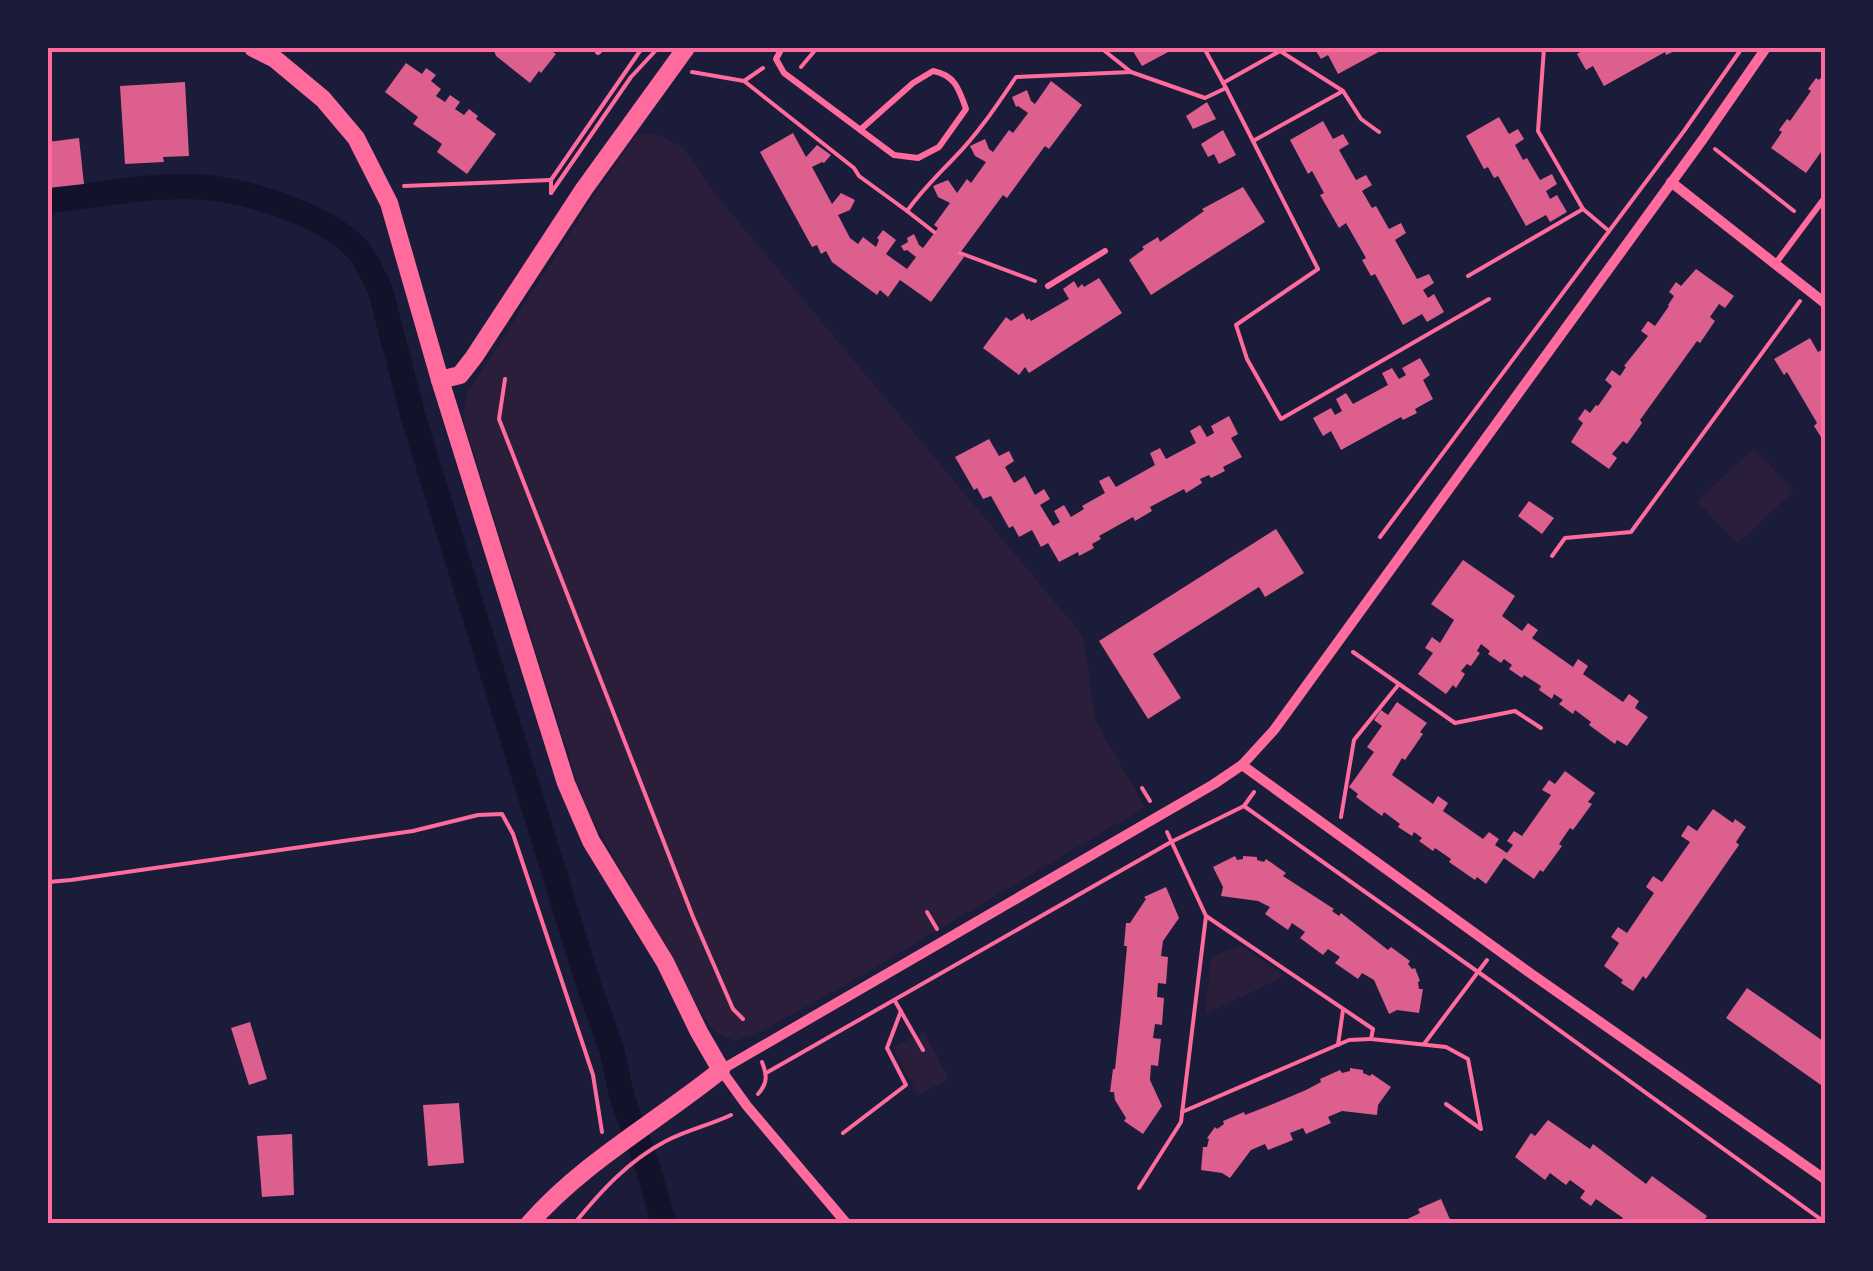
<svg xmlns="http://www.w3.org/2000/svg" width="1873" height="1271" font-family="'Exo 2',sans-serif">
	<style>
		.green { fill: #2a1e3b }
		.lines { fill: none; stroke-linecap: round; stroke-linejoin: round }
		.canal { stroke: #12122b; stroke-width: 25 }
		.building { fill: #dd5f8e }
		.path { stroke: #ff6b9d; stroke-width: 4 }
		.service { stroke: #ff6b9d; stroke-width: 6 }
		.minor { stroke: #ff6b9d; stroke-width: 10 }
		.tertiary { stroke: #ff6b9d; stroke-width: 18 }
		.neatline { fill: none; stroke: #ff6b9d; stroke-width: 4 }
	</style>
	<rect width="100%" height="100%" fill="#1b1b3a"/>
	<g class="green">
		<polygon points="653,133 682,146 721,201 1083,636 1096,722 1145,807 847,984 760,1032 735,1041 715,1032 703,1016 590,815 577,782 463,419 467,394 588,205 633,139 639,134"/>
		<polygon points="1754,448 1794,491 1737,544 1697,501"/>
		<polygon points="1240,945 1285,976 1205,1014 1211,957"/>
		<polygon points="924,1032 949,1079 918,1095 893,1048"/>
	</g>
	<g class="lines">
		<path class="canal" d="M48,201C98,195 150,184 201,187C245,190 327,215 357,249C367,260 373,276 380,289L413,416L588,983L612,1051L622,1097L648,1168L664,1224"/>
	</g>
	<g class="building">
		<polygon points="493,48 557,48 553,52 556,54 541,73 539,71 530,83 496,56"/>
		<polygon points="1131,48 1170,48 1172,50 1142,66"/>
		<polygon points="1314,48 1386,48 1338,74 1328,55 1321,59"/>
		<polygon points="1587,48 1596,48 1598,50 1602,48 1681,48 1666,55 1665,52 1604,86 1593,66 1586,70 1577,54"/>
		<polygon points="406,63 422,74 426,68 436,75 431,81 441,89 436,96 445,102 450,95 460,102 455,109 464,115 469,109 478,116 476,119 496,134 467,174 437,152 442,144 413,124 418,117 385,92"/>
		<polygon points="1826,71 1826,145 1806,173 1771,148 1782,132 1779,130 1787,119 1790,121 1811,91 1808,89 1816,78 1819,80"/>
		<polygon points="1051,81 1082,105 1049,149 1045,146 1007,198 1003,195 960,253 964,257 931,302 900,280 888,297 880,290 877,295 832,262 826,251 821,254 817,245 812,247 760,152 793,133 806,157 817,145 831,155 824,163 822,162 812,167 832,204 841,193 855,200 850,210 838,215 850,238 858,244 863,237 876,247 879,240 877,238 883,230 896,240 886,254 907,269 916,257 907,250 904,251 901,246 908,242 907,238 914,234 919,245 923,248 938,228 934,225 950,203 938,197 933,186 948,180 957,193 967,179 971,183 986,162 975,156 970,146 985,139 989,149 993,152 1009,130 1013,133 1028,113 1018,106 1016,107 1012,97 1027,90 1031,101 1035,104"/>
		<polygon points="185,82 189,156 163,157 164,162 125,164 120,86"/>
		<polygon points="1207,102 1216,119 1193,129 1186,116"/>
		<polygon points="1499,117 1509,134 1518,129 1524,139 1515,145 1523,160 1527,158 1540,180 1552,174 1557,184 1546,191 1550,199 1557,195 1567,212 1550,222 1546,215 1526,226 1498,176 1494,178 1488,167 1484,169 1466,136"/>
		<polygon points="1323,121 1333,139 1343,134 1349,144 1339,150 1356,180 1366,175 1372,185 1362,191 1372,208 1376,206 1389,229 1401,223 1406,233 1395,240 1417,279 1429,274 1434,283 1423,290 1428,298 1434,294 1444,312 1427,322 1422,314 1403,325 1375,274 1371,276 1362,260 1366,258 1346,223 1339,228 1320,195 1324,193 1312,171 1308,174 1290,140"/>
		<polygon points="1223,130 1236,155 1219,164 1214,154 1208,157 1201,144"/>
		<polygon points="79,138 84,184 48,188 48,142"/>
		<polygon points="1243,187 1265,222 1151,295 1129,260 1144,249 1142,247 1158,237 1160,242 1204,211 1202,209"/>
		<polygon points="1696,269 1734,296 1725,308 1719,304 1710,317 1715,321 1700,343 1697,341 1640,420 1642,423 1627,444 1623,441 1612,454 1617,458 1609,469 1571,442 1583,423 1578,419 1585,409 1590,413 1596,405 1598,406 1612,386 1605,380 1612,370 1620,376 1626,367 1624,366 1648,336 1641,331 1648,321 1655,326 1669,306 1668,305 1674,296 1669,292 1676,282 1681,286"/>
		<polygon points="1099,278 1122,313 1029,373 1025,367 1019,375 983,348 1006,317 1011,321 1023,313 1027,320 1029,318 1031,321 1069,299 1063,289 1074,281 1078,288 1082,284 1084,287"/>
		<polygon points="1810,338 1818,352 1823,349 1826,354 1826,445 1814,426 1817,423 1787,372 1784,375 1774,359"/>
		<polygon points="1420,358 1430,375 1423,380 1433,399 1415,409 1417,413 1403,420 1401,417 1341,450 1331,431 1323,436 1313,418 1331,408 1335,415 1342,411 1336,399 1346,393 1353,404 1388,385 1382,373 1392,368 1399,379 1406,375 1402,368"/>
		<polygon points="1229,416 1238,434 1231,438 1242,457 1223,467 1225,471 1211,478 1209,475 1200,479 1202,483 1186,493 1184,489 1150,507 1152,511 1135,521 1133,517 1099,536 1101,539 1092,544 1094,548 1079,556 1078,552 1059,562 1048,543 1041,547 1032,530 1019,537 1013,526 1009,528 991,496 983,499 977,488 974,490 955,457 989,439 999,456 1009,451 1014,461 1005,467 1014,483 1025,476 1035,495 1044,489 1050,499 1040,505 1053,526 1060,522 1054,511 1064,505 1071,517 1084,509 1082,506 1105,493 1099,481 1109,476 1116,487 1155,465 1150,453 1160,448 1166,459 1196,443 1190,431 1200,425 1207,437 1214,433 1211,426"/>
		<polygon points="1529,501 1554,518 1542,534 1518,516"/>
		<polygon points="1276,529 1304,573 1265,597 1259,587 1153,654 1181,698 1148,719 1099,641"/>
		<polygon points="1463,560 1515,596 1502,616 1522,631 1528,623 1538,630 1532,638 1573,667 1578,659 1588,666 1583,674 1623,702 1629,694 1639,701 1635,708 1648,717 1627,746 1617,740 1615,744 1589,725 1591,722 1575,710 1573,714 1559,704 1563,700 1554,694 1552,699 1539,690 1541,686 1524,675 1522,678 1509,669 1512,665 1504,659 1501,663 1488,654 1490,651 1481,644 1477,651 1480,653 1471,666 1467,664 1461,671 1465,674 1456,688 1453,685 1446,694 1418,674 1433,653 1425,648 1432,637 1440,643 1454,620 1431,604"/>
		<polygon points="1397,702 1427,723 1420,732 1423,734 1405,760 1402,758 1392,775 1433,804 1438,796 1448,803 1443,811 1483,839 1489,832 1499,839 1495,845 1507,853 1513,845 1507,841 1514,831 1522,836 1551,795 1542,790 1549,780 1555,784 1565,771 1595,793 1588,802 1592,804 1573,830 1570,828 1559,844 1562,846 1543,872 1540,870 1534,879 1504,858 1486,884 1477,877 1475,880 1449,862 1451,859 1435,848 1433,851 1419,841 1422,838 1414,832 1412,836 1398,827 1400,824 1384,812 1382,816 1356,797 1358,794 1349,787 1374,752 1367,747 1382,726 1374,720 1381,710 1388,715"/>
		<polygon points="1713,809 1733,823 1735,819 1746,827 1736,842 1739,845 1646,979 1643,976 1633,991 1621,983 1623,980 1604,966 1619,943 1611,937 1618,927 1627,933 1654,893 1646,887 1653,876 1662,882 1690,842 1681,836 1688,825 1697,831"/>
		<polygon points="1235,856 1237,860 1243,859 1243,856 1257,857 1257,860 1264,862 1266,859 1286,873 1283,876 1334,909 1332,911 1339,916 1341,913 1388,950 1391,947 1410,961 1408,964 1412,969 1415,968 1420,981 1418,982 1419,989 1423,989 1419,1013 1397,1010 1389,1014 1374,980 1362,973 1358,979 1335,963 1340,957 1328,949 1323,955 1300,938 1305,932 1292,923 1288,930 1265,914 1270,907 1258,901 1221,896 1223,887 1213,867"/>
		<polygon points="1166,887 1179,918 1163,941 1161,956 1168,957 1166,984 1158,983 1157,997 1164,998 1162,1025 1155,1024 1153,1038 1161,1039 1158,1066 1151,1065 1150,1080 1162,1106 1143,1134 1124,1121 1126,1118 1115,1100 1114,1092 1110,1092 1113,1069 1115,1069 1121,1013 1127,946 1124,946 1126,923 1130,923 1146,899 1144,897"/>
		<polygon points="1747,988 1826,1043 1826,1078 1821,1085 1726,1018"/>
		<polygon points="250,1022 267,1079 249,1085 231,1028"/>
		<polygon points="1350,1068 1363,1070 1363,1073 1370,1076 1372,1074 1391,1087 1378,1105 1377,1115 1342,1111 1328,1117 1331,1123 1306,1134 1303,1128 1290,1133 1293,1140 1268,1150 1265,1144 1251,1150 1230,1178 1222,1173 1201,1170 1203,1147 1207,1147 1209,1139 1207,1138 1215,1127 1217,1129 1224,1124 1223,1121 1244,1112 1245,1115 1268,1106 1306,1090 1321,1082 1320,1079 1340,1070 1342,1073 1350,1071"/>
		<polygon points="459,1103 464,1163 428,1166 423,1105"/>
		<polygon points="1548,1120 1590,1149 1593,1144 1646,1184 1652,1176 1707,1216 1702,1224 1618,1224 1623,1218 1596,1199 1591,1206 1580,1198 1585,1191 1570,1180 1566,1185 1550,1173 1545,1180 1515,1157 1531,1133 1535,1136"/>
		<polygon points="292,1134 294,1195 262,1197 257,1136"/>
		<polygon points="1441,1199 1452,1224 1397,1224 1420,1213 1418,1209"/>
	</g>
	<g class="lines">
		<g class="path">
			<polyline points="1101,48 1131,72 1205,98 1226,88 1204,48"/>
			<polyline points="1544,48 1538,131 1583,209 1609,231"/>
			<polyline points="801,67 817,48"/>
			<polyline points="692,72 744,81 763,68"/>
			<polyline points="744,81 854,168 859,176 907,211"/>
			<polyline points="1223,83 1280,51 1343,91"/>
			<polyline points="1226,88 1318,269 1236,325 1247,359 1281,419 1489,299"/>
			<polyline points="1253,141 1343,91 1361,119 1379,132"/>
			<polyline points="1715,149 1794,211"/>
			<polyline points="404,186 550,180"/>
			<polyline points="551,193 631,77 658,48"/>
			<polyline points="551,193 551,180 642,48"/>
			<path d="M934,232L907,211C923,189 936,177 954,158C978,134 997,105 1016,77L1131,72"/>
			<polyline points="960,253 1035,281"/>
			<polyline points="1468,276 1583,209"/>
			<polyline points="505,379 499,419 693,917 733,1009 743,1019"/>
			<polyline points="1380,537 1684,131 1742,48"/>
			<polyline points="1552,556 1565,538 1631,532 1800,301"/>
			<polyline points="1353,652 1455,723 1515,711 1541,728"/>
			<polyline points="1142,788 1150,801"/>
			<polyline points="1244,806 1512,996 1826,1223"/>
			<polyline points="1341,817 1354,740 1399,684"/>
			<polyline points="48,882 71,880 413,831 478,815 502,814 513,834 593,1075 602,1132"/>
			<polyline points="927,912 937,929"/>
			<polyline points="1206,916 1373,1029 1371,1039 1446,1047 1468,1059 1481,1129 1446,1104"/>
			<polyline points="895,1001 923,1050"/>
			<polyline points="1424,1044 1487,960"/>
			<polyline points="1338,1045 1343,1010"/>
			<polyline points="766,1073 1171,842 1244,806 1254,792"/>
			<path d="M758,1094C768,1083 767,1075 762,1062"/>
			<polyline points="1182,1112 1349,1040 1371,1039"/>
			<polyline points="843,1133 906,1085 887,1048 901,1011"/>
			<polyline points="1139,1188 1181,1122 1206,916 1167,832"/>
			<path d="M574,1224C601,1191 628,1161 666,1141C687,1130 710,1125 731,1115"/>
		</g>
		<g class="service">
			<path d="M782,48L776,59L784,73L894,155L918,158L939,147L966,109C959,89 955,75 933,71L913,83L860,130"/>
			<polyline points="598,52 602,48"/>
			<polyline points="1776,263 1826,196"/>
			<polyline points="1048,286 1105,251"/>
		</g>
		<g class="minor">
			<polyline points="1671,182 1826,304"/>
			<polyline points="1242,765 1530,973 1826,1180"/>
			<polyline points="847,1224 747,1106 721,1070 1214,784 1242,765 1274,730 1703,139 1766,48"/>
		</g>
		<g class="tertiary">
			<path d="M253,48L275,59L323,99L356,138L389,203L440,380L566,783L591,841L665,962L699,1032L721,1070C658,1121 583,1162 529,1224"/>
			<polyline points="440,380 460,375 474,357 584,189 686,48"/>
		</g>
	</g>
	<rect width="1873" height="1271" fill="none" stroke="#1b1b3a" stroke-width="100"/>
	<rect x="50" y="50" width="1773" height="1171" class="neatline"/>
</svg>
